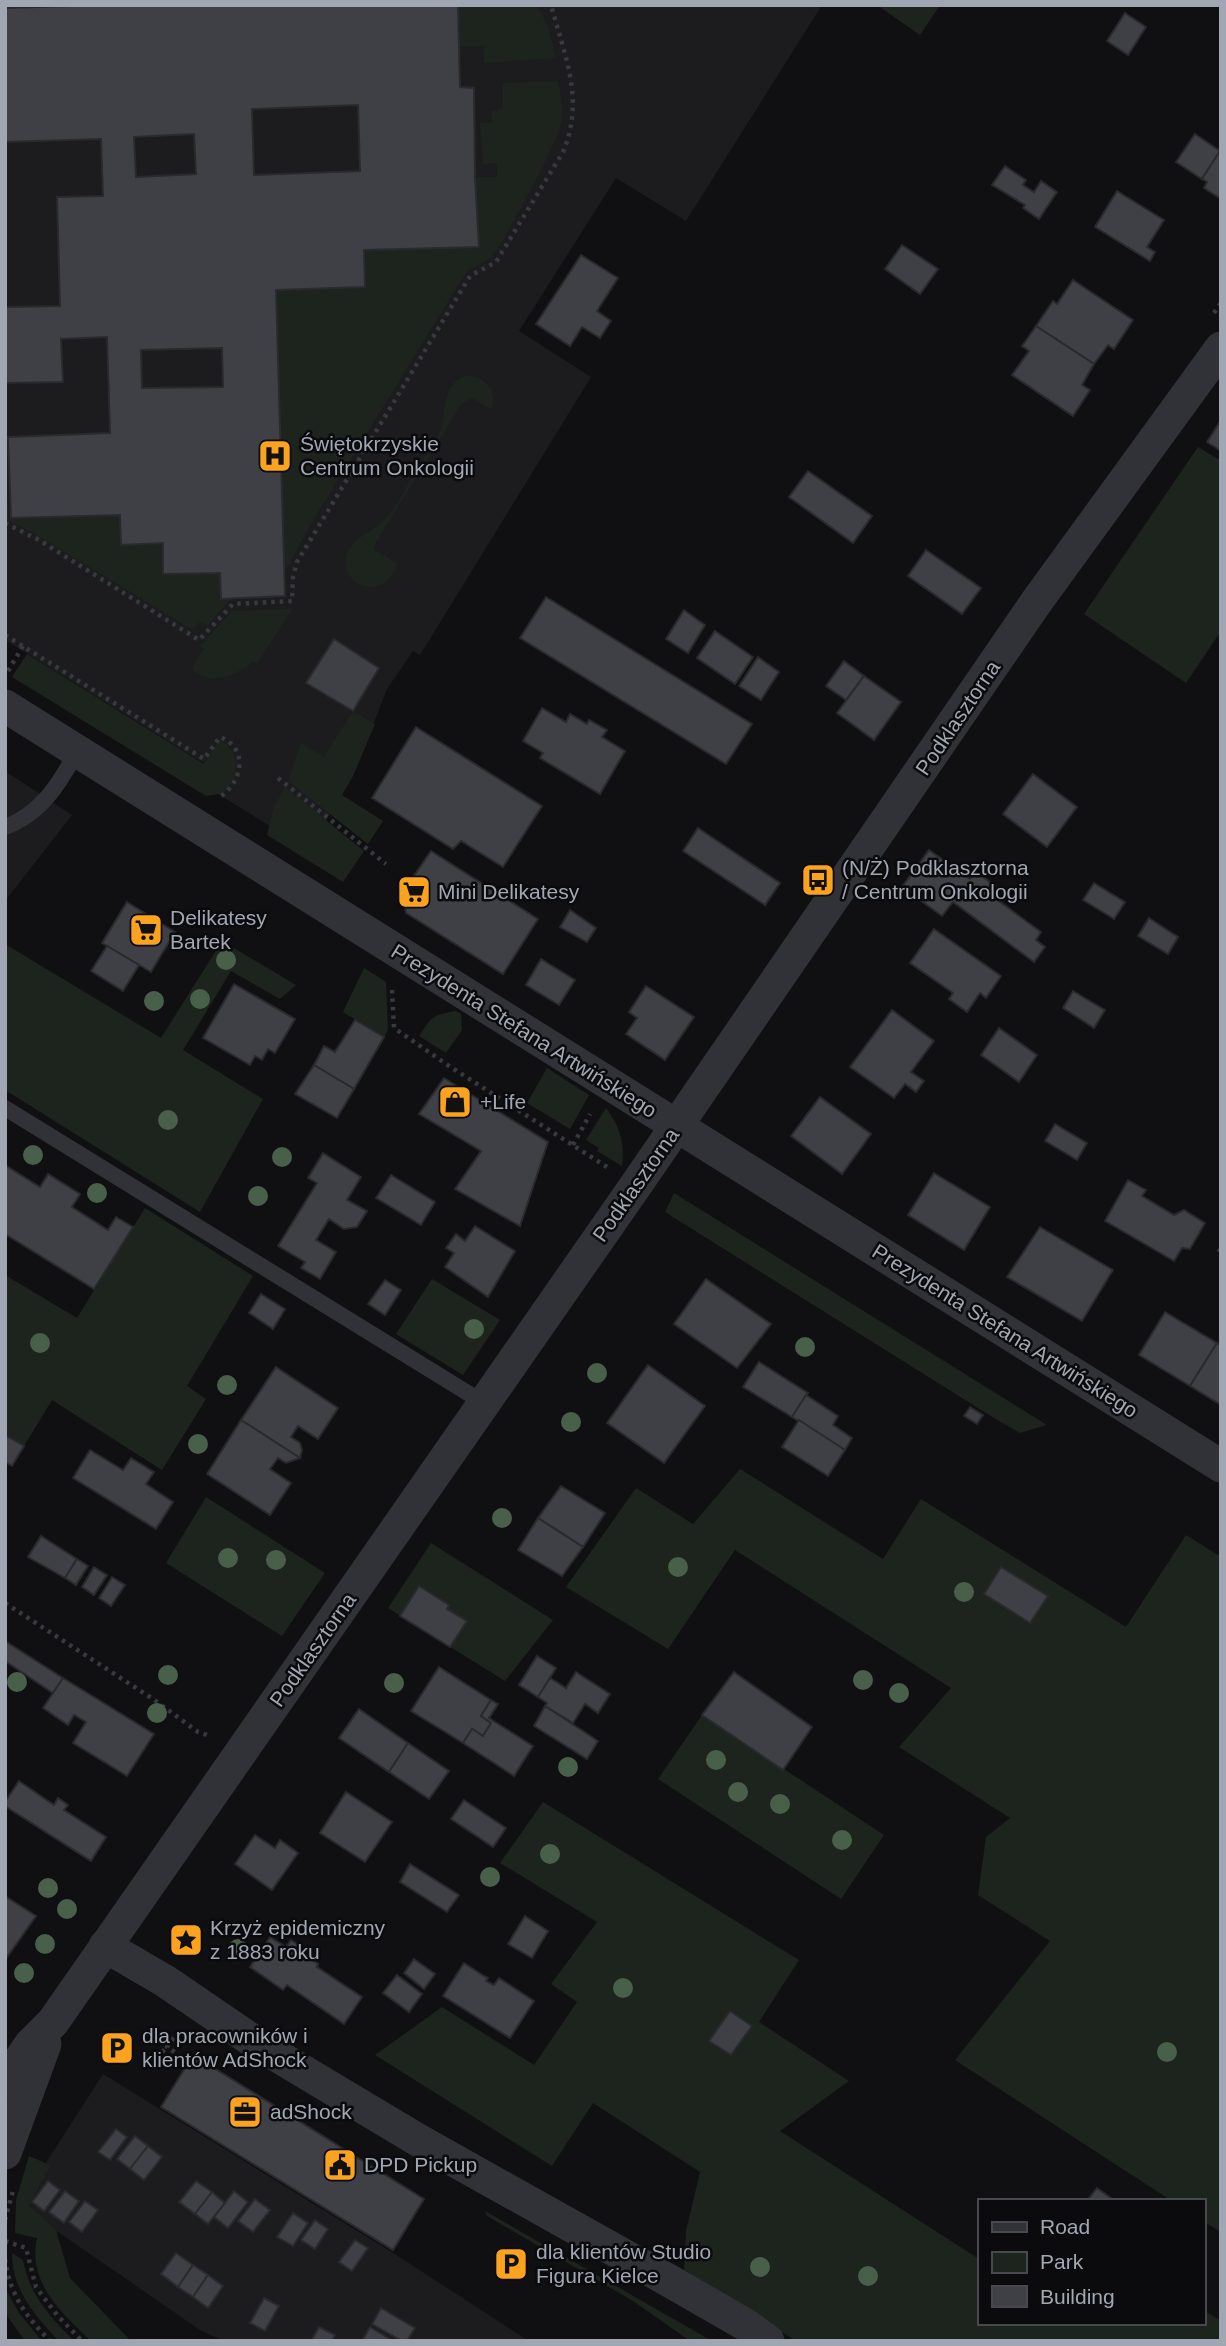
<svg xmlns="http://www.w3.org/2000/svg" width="1226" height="2346" font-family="Helvetica,sans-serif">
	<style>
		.built { fill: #1c1c1f }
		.green { fill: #1c241d }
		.building { fill: #3e4045; stroke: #2a2a2e; stroke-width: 2; fill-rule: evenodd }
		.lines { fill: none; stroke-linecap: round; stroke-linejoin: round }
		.path { stroke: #37393e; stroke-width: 4.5; stroke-dasharray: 3.5 5; stroke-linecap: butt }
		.service { stroke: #313237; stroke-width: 16 }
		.minor { stroke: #313237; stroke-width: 33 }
		.tree { fill: #485f49 }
		.labels { text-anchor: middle; stroke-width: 5; stroke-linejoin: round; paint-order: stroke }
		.poi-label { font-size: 21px; fill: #a0a7b3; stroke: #0b0b0d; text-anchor: start }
		.street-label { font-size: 21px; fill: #a0a7b3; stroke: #0b0b0d }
	</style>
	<rect width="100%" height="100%" fill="#101012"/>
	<g class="built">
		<polygon points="5,5 822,5 686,221 616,178 519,331 591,377 420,655 413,651 387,689 353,776 308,850 215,792 205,764 5,640"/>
		<polygon points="5,771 72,815 5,901"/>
		<polygon points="103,2074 390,2251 529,2341 224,2341 200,2330 19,2205"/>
	</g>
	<g class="green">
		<polygon points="458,5 537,5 547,24 556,58 484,63 484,46 460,47"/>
		<polygon points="877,5 940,5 920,35"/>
		<path d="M558,81C561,95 563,109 561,124C558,140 502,249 490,258C484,263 474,267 467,271L312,522L284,573L276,290L365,287L364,250L479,247L475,177H497V163L483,164L480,123H492L491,111L503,109V83Z"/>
		<path d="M465,376C484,376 497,388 492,407L491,409L472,398L462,403L376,542L374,550L397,563C389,599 344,591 346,560C348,538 374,532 386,518C398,506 406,487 415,473C422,461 431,449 438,436C449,415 438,388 465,376Z"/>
		<polygon points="1198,447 1221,461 1221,631 1186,683 1084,614"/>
		<polygon points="5,454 9,519 120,515 163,543 164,574 220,573 231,598 207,626 200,622 191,629 32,532 5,519"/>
		<path d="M292,609L257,664L253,662C238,675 208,687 193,669L194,664L204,649L200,646L232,611Z"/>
		<path d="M27,654L204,764L220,740C240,751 242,778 223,792C219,795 211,795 206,796L12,677Z"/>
		<polygon points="353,711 375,724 353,776 342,795 383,821 368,844 288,781 301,743 324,757"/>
		<polygon points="285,787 364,851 343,882 267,835 273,810"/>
		<polygon points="222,941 296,985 280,999 231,971 183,1050 263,1099 200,1212 5,1090 5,944 161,1038"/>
		<polygon points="364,968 386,982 388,1030 384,1037 343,1012"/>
		<path d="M456,1011L461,1014L462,1030L446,1053L419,1036C431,1017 434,1014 456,1011Z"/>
		<polygon points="547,1068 589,1095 570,1129 527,1103"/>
		<path d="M606,1108C620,1127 625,1143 622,1166L597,1151L599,1148L586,1140Z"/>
		<polygon points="674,1193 1047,1425 1020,1433 994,1418 665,1212"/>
		<polygon points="145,1208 253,1276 187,1386 206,1399 162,1470 52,1400 24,1446 5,1435 5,1275 77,1318"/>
		<polygon points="432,1279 500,1320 463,1375 396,1334"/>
		<polygon points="740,1469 883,1559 921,1499 1126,1627 1186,1535 1221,1557 1221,2232 1203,2221 1203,2201 1172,2201 955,2060 1050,1941 978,1895 986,1837 1010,1818 899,1747 951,1688 735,1550 668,1649 566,1587 636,1488 693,1524"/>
		<polygon points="206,1497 325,1573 282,1636 166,1563"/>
		<polygon points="431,1543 553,1620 505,1681 388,1608"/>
		<polygon points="702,1715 884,1835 841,1899 658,1779"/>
		<polygon points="543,1802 799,1960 759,2022 849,2081 780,2131 979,2259 979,2323 1203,2323 1203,2310 1221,2321 1221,2341 796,2341 684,2270 686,2231 700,2172 593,2103 552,2166 375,2055 442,2007 534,2065 577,2002 551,1984 597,1922 500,1863"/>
		<path d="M29,2156L50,2165L29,2206L56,2230L70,2278L131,2341H91C62,2313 27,2283 37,2238L15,2233L16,2200Z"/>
		<polygon points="485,2211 712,2341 690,2341 633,2301 487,2216"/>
		<path d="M12,2253L23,2260C29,2294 50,2317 74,2341H59C35,2316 12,2290 12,2253Z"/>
		<polygon points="5,2288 19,2313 42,2341 25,2341 5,2313"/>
	</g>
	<g class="building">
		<path d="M104,5H458L460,87L474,88L475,177L479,247L364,250L365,287L276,290L285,596L221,599L220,573L163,574V543L121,545L120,515L11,518L8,437L110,433L107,337L61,339L63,382L5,383V307L60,306L57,197L103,196L101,139L5,142V8ZM358,105L360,171L254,175L252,109ZM194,134L196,174L136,177L134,137ZM222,348L223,387L142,388L141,350Z"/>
		<polygon points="1125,13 1146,27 1128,55 1107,41"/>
		<polygon points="1195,134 1220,151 1202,179 1176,162"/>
		<polygon points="1220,151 1221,151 1221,199 1204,188 1207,182 1202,179"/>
		<polygon points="1005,166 1026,180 1023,185 1034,192 1041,181 1057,192 1039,219 1023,208 1025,205 992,185"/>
		<polygon points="1117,191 1164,220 1147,247 1155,252 1150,261 1095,227"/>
		<polygon points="902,245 938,269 920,294 885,269"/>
		<polygon points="581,255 618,278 597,311 611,321 600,338 582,327 570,346 536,324"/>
		<polygon points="1073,280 1133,320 1114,349 1108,345 1094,364 1036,326 1053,301 1057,304"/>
		<polygon points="1036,326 1094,364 1082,385 1090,390 1073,416 1012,375 1029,351 1022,346"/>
		<polygon points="1221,420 1221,451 1207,442"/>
		<polygon points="808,471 872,516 853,543 789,497"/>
		<polygon points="926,550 981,588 962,614 908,576"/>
		<polygon points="546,597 752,724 726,764 520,638"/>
		<polygon points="684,610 705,625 688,653 666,639"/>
		<polygon points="715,631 753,657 735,684 697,658"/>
		<polygon points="334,639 379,668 353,711 306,683"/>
		<polygon points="758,657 779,672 761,700 739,686"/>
		<polygon points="844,661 864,676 846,700 826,686"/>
		<polygon points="864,676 901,702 874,740 837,713"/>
		<polygon points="542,708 566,722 570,714 587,724 589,720 607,730 602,737 625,751 600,794 540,758 543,753 523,741"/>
		<polygon points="416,727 542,806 503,867 461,841 453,849 372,798"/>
		<polygon points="1033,774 1077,807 1047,847 1003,814"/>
		<polygon points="698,828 780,883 765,905 683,851"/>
		<polygon points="929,850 970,879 975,871 998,888 992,896 1041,932 1036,940 1045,947 1034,962 953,902 942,916 902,887"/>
		<polygon points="431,851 538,919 503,974 406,913 402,893"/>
		<polygon points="1094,883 1125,902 1114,919 1083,900"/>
		<polygon points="127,902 175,932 151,972 102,943"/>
		<polygon points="570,910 596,928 587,942 560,927"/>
		<polygon points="1149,918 1178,937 1168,954 1138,936"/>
		<polygon points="934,929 1001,976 986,998 980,993 967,1012 949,999 953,993 910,963"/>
		<polygon points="107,946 139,965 123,991 91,971"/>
		<polygon points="541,959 575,980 559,1005 526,985"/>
		<polygon points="234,984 295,1019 275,1053 268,1049 262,1060 255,1056 250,1065 203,1038"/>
		<polygon points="646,986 694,1017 665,1060 626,1034 637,1018 629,1012"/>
		<polygon points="1073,991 1105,1010 1094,1028 1063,1008"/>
		<polygon points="892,1010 934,1041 911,1072 924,1081 916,1092 905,1084 894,1098 850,1067"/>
		<polygon points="355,1020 384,1037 354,1089 314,1065 324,1046 335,1052"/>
		<polygon points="999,1028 1037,1055 1019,1082 981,1055"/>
		<polygon points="314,1065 354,1089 337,1118 295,1094"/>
		<polygon points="444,1078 548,1142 520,1226 455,1189 481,1151 419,1114"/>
		<polygon points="820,1097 871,1134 842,1174 791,1136"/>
		<polygon points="1055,1124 1087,1143 1077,1160 1045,1141"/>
		<polygon points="323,1153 361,1177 347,1200 367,1211 357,1227 344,1229 329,1219 316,1240 336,1252 320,1279 301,1268 305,1262 278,1246 317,1183 308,1178"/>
		<polygon points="5,1165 40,1187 48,1174 80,1194 72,1207 108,1230 116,1217 133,1227 94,1289 5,1234"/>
		<polygon points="934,1173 990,1207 964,1250 908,1215"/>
		<polygon points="391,1175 435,1202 421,1225 376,1198"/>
		<polygon points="1128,1180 1146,1190 1142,1196 1174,1215 1184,1210 1205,1223 1190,1249 1182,1248 1174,1261 1105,1221"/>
		<polygon points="475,1226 515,1251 488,1297 445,1267 454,1253 446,1248 456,1234 465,1241"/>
		<polygon points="1040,1227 1113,1270 1082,1321 1007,1277"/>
		<polygon points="706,1279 771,1324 737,1368 674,1324"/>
		<polygon points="385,1280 401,1290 385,1315 368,1304"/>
		<polygon points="261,1294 285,1309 273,1329 249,1313"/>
		<polygon points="1165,1312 1217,1343 1190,1386 1139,1355"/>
		<polygon points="1217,1343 1221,1346 1221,1405 1190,1386"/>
		<polygon points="759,1362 808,1393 792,1417 743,1387"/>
		<polygon points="648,1365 705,1406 664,1463 607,1423"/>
		<polygon points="276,1367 338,1408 318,1439 298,1426 291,1437 300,1443 302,1450 300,1458 241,1420"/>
		<polygon points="806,1395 838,1416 833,1425 852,1438 845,1450 792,1417"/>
		<polygon points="970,1407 983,1415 977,1424 964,1416"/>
		<polygon points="241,1420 300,1458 286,1463 278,1458 270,1469 291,1483 270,1515 207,1474"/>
		<polygon points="799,1420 845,1450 828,1476 782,1447"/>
		<polygon points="5,1435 24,1446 12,1466 5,1462"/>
		<polygon points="90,1450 123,1470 131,1458 154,1472 146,1484 173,1502 156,1529 73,1478"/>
		<polygon points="561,1486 605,1513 583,1547 538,1518"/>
		<polygon points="538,1518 583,1547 562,1576 518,1550"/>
		<polygon points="41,1536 77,1559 65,1578 28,1557"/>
		<polygon points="77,1559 88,1566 76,1585 65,1578"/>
		<polygon points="94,1567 107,1575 94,1595 82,1587"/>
		<polygon points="1001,1567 1048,1596 1030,1623 984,1594"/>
		<polygon points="112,1577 125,1585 111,1606 99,1598"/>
		<polygon points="419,1586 449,1605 447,1609 467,1621 450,1647 400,1616"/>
		<polygon points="5,1641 63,1678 53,1693 5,1661"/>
		<polygon points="537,1656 556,1668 538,1697 519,1685"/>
		<polygon points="439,1667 491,1700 481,1716 491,1723 483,1736 472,1729 463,1743 411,1711"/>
		<polygon points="576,1672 610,1694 598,1713 585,1704 573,1723 545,1706 547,1703 538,1697 550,1678 566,1688"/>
		<polygon points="734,1672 812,1727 783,1770 702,1715"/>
		<polygon points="63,1678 154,1734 127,1776 73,1743 86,1722 74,1715 68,1725 43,1708"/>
		<polygon points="491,1700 498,1704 489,1718 533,1746 514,1776 463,1743 472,1729 483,1736 491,1723 481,1716"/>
		<polygon points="545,1706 598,1741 587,1759 534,1726"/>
		<polygon points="359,1709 408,1743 389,1772 339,1738"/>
		<polygon points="408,1743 449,1771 429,1799 389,1772"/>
		<polygon points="19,1781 54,1805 58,1798 68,1805 64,1810 106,1837 91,1861 5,1806 5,1802"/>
		<polygon points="346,1792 392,1822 365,1862 320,1833"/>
		<polygon points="464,1800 506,1828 493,1847 451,1819"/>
		<polygon points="255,1835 275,1848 280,1840 298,1853 272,1890 235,1864"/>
		<polygon points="410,1864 459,1895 447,1912 400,1882"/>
		<polygon points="5,1896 36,1916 5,1960"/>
		<polygon points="525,1916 548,1931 532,1958 508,1944"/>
		<polygon points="270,1937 286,1947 291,1940 300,1946 297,1950 318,1964 317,1967 362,1997 344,2024 287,1985 283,1990 250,1967"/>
		<polygon points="414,1959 435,1974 424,1989 404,1973"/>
		<polygon points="464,1963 484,1976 488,1978 486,1981 494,1985 499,1978 534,2001 510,2038 443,1996"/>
		<polygon points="397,1975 422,1994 409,2012 383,1993"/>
		<polygon points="730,2011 752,2026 731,2055 709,2041"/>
		<polygon points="193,2055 424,2199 393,2250 161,2107"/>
		<polygon points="116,2129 127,2137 110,2160 98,2152"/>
		<polygon points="135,2136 148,2146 130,2169 117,2159"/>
		<polygon points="148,2146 162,2157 144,2180 130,2169"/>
		<polygon points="48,2181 60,2190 44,2211 32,2202"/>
		<polygon points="196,2181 212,2192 195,2214 179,2202"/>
		<polygon points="1097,2188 1115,2201 1087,2201"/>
		<polygon points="65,2191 79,2201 64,2223 49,2212"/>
		<polygon points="234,2191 248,2202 228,2228 214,2217"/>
		<polygon points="212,2192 225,2203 208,2224 195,2214"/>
		<polygon points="255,2199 270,2210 253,2232 238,2221"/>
		<polygon points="85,2201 98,2210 82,2232 69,2222"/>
		<polygon points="293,2213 308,2223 293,2246 277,2237"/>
		<polygon points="315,2220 328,2229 315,2249 301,2240"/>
		<polygon points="355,2240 368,2248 352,2271 339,2262"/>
		<polygon points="176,2253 193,2265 178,2287 161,2274"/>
		<polygon points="193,2265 208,2275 193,2297 178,2287"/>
		<polygon points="208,2275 223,2286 208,2308 193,2297"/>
		<polygon points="264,2298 279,2306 265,2331 250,2323"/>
		<polygon points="381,2308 415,2328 407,2341 402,2341 372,2324"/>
		<polygon points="319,2327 335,2335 332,2341 311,2341"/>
		<polygon points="370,2327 393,2341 362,2341"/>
	</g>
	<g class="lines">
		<g class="path">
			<polyline points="1214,313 1221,303"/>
			<path d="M5,523L39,540L199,640L233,604L292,601L293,577L297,562L470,276L496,262L563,152C585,100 565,57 551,5"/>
			<path d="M5,635L204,759L220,737C250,749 242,784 218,798"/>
			<polyline points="8,671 23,646"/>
			<polyline points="278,778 386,864"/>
			<polyline points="392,990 394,1028 449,1066 607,1167"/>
			<polyline points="573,1145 590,1114"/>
			<polyline points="1218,1249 1221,1251"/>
			<polyline points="5,1603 153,1699 198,1732 210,1736"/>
			<polyline points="179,2031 167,2047 189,2062"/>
			<polyline points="150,2064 167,2047"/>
			<polyline points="5,2220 14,2187"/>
			<polyline points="5,2241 26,2248 36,2287 57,2315 82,2341"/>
			<path d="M5,2259C10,2295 25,2315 50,2341"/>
		</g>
		<g class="service">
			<path d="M5,827C41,814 60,783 77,751"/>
			<polyline points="5,1108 484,1403"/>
		</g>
		<g class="minor">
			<polyline points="5,706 1221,1466"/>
			<polyline points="105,1946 165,1981 256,2043 418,2140 675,2284 746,2325 768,2341"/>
			<polyline points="5,2082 30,2045 53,2022 636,1185 1037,601 1221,348"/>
			<polyline points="5,2153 45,2044"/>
		</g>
	</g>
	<g class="tree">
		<circle cx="226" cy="960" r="10"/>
		<circle cx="200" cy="999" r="10"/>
		<circle cx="154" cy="1001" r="10"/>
		<circle cx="168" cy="1120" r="10"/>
		<circle cx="33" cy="1155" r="10"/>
		<circle cx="282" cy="1157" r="10"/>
		<circle cx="97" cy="1193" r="10"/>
		<circle cx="258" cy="1196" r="10"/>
		<circle cx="474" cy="1329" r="10"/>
		<circle cx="40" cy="1343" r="10"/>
		<circle cx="805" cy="1347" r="10"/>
		<circle cx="597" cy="1373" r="10"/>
		<circle cx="227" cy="1385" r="10"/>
		<circle cx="571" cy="1422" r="10"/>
		<circle cx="198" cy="1444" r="10"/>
		<circle cx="502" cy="1518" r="10"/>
		<circle cx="228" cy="1558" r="10"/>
		<circle cx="276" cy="1560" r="10"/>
		<circle cx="678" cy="1567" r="10"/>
		<circle cx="964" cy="1592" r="10"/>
		<circle cx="168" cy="1675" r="10"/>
		<circle cx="863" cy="1680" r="10"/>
		<circle cx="17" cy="1682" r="10"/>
		<circle cx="394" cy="1683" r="10"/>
		<circle cx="899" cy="1693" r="10"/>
		<circle cx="157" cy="1713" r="10"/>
		<circle cx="716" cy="1760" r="10"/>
		<circle cx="568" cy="1767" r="10"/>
		<circle cx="738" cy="1792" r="10"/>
		<circle cx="780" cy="1804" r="10"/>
		<circle cx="842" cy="1840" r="10"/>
		<circle cx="550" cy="1854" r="10"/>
		<circle cx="490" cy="1877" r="10"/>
		<circle cx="48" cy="1888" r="10"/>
		<circle cx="67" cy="1909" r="10"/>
		<circle cx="45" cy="1944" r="10"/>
		<circle cx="238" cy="1949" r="10"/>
		<circle cx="24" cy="1973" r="10"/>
		<circle cx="623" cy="1988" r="10"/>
		<circle cx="1167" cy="2052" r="10"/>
		<circle cx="760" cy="2267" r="10"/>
		<circle cx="868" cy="2276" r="10"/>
	</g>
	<defs>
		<symbol id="hospital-square" viewBox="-11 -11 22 22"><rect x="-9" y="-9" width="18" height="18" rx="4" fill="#fba31f" stroke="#0b0b0d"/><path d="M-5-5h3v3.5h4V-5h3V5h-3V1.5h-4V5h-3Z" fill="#111"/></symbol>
		<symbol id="bus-square" viewBox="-11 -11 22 22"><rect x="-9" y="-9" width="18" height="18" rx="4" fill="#fba31f" stroke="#0b0b0d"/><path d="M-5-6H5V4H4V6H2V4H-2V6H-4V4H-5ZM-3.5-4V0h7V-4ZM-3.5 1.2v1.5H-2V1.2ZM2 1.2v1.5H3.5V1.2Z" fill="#111"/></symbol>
		<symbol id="supermarket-square" viewBox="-11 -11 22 22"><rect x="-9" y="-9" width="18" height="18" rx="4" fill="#fba31f" stroke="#0b0b0d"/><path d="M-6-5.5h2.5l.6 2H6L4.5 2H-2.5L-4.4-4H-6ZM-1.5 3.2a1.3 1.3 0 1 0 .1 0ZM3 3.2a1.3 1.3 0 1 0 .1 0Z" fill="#111"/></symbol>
		<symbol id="shop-square" viewBox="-11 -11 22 22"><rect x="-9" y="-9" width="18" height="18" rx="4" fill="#fba31f" stroke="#0b0b0d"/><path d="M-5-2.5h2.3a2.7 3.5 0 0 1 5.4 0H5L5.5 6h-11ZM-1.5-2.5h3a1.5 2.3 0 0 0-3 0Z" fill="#111"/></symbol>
		<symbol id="sight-square" viewBox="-11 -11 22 22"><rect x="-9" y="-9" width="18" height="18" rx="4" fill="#fba31f" stroke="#0b0b0d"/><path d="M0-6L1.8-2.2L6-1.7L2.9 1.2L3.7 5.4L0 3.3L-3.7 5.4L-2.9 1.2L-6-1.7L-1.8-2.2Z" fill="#111"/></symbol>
		<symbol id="parking-square" viewBox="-11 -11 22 22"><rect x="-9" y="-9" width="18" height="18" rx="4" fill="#fba31f" stroke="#0b0b0d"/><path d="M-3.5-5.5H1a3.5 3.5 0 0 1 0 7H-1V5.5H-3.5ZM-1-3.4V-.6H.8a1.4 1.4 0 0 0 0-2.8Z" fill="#111"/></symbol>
		<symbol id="office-square" viewBox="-11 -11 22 22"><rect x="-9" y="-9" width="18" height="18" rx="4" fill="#fba31f" stroke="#0b0b0d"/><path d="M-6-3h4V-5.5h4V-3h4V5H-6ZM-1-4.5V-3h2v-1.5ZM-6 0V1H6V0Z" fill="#111"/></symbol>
		<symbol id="civic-square" viewBox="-11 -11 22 22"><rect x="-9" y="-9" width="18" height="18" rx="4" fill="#fba31f" stroke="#0b0b0d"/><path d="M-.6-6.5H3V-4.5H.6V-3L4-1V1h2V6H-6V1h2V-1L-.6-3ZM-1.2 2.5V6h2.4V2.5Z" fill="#111"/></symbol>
	</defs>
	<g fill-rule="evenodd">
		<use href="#hospital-square" x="256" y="437" width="38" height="38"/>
		<use href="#bus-square" x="799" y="861" width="38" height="38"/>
		<use href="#supermarket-square" x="395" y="873" width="38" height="38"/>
		<use href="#supermarket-square" x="127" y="911" width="38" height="38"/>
		<use href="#shop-square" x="436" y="1083" width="38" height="38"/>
		<use href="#sight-square" x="167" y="1921" width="38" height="38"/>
		<use href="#parking-square" x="98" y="2029" width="38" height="38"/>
		<use href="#office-square" x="226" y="2093" width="38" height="38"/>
		<use href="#civic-square" x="321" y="2146" width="38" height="38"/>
		<use href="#parking-square" x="492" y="2245" width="38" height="38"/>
	</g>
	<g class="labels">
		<g class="poi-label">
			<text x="300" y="451">Świętokrzyskie<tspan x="300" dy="24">Centrum Onkologii</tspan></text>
			<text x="842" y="875">(N/Ż) Podklasztorna<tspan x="842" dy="24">/ Centrum Onkologii</tspan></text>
			<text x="438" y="899">Mini Delikatesy</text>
			<text x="170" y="925">Delikatesy<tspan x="170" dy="24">Bartek</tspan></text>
			<text x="480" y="1109">+Life</text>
			<text x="210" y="1935">Krzyż epidemiczny<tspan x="210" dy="24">z 1883 roku</tspan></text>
			<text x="142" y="2043">dla pracowników i<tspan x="142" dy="24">klientów AdShock</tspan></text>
			<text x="270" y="2119">adShock</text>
			<text x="364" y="2172">DPD Pickup</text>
			<text x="536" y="2259">dla klientów Studio<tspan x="536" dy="24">Figura Kielce</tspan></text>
		</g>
		<g class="street-label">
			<text transform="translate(958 718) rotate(-56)" y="7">Podklasztorna</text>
			<text transform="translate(524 1031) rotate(32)" y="7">Prezydenta Stefana Artwińskiego</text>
			<text transform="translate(636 1185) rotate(-55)" y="7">Podklasztorna</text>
			<text transform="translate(1005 1331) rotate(32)" y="7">Prezydenta Stefana Artwińskiego</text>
			<text transform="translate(313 1650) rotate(-55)" y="7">Podklasztorna</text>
		</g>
	</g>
	<rect width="1226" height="2346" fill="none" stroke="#a0a7b3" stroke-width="14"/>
	<rect x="978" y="2199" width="228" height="126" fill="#0b0b0d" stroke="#47494f" stroke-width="2"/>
	<rect x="992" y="2222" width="35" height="10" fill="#313237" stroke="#47494f" stroke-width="2"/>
	<text x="1040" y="2234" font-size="21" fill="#a0a7b3">Road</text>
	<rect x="992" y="2252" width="35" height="21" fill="#1c241d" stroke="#47494f" stroke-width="2"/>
	<text x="1040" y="2269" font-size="21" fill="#a0a7b3">Park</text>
	<rect x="992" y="2286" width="35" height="21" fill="#3e4045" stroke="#47494f" stroke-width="2"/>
	<text x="1040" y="2304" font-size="21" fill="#a0a7b3">Building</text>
</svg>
